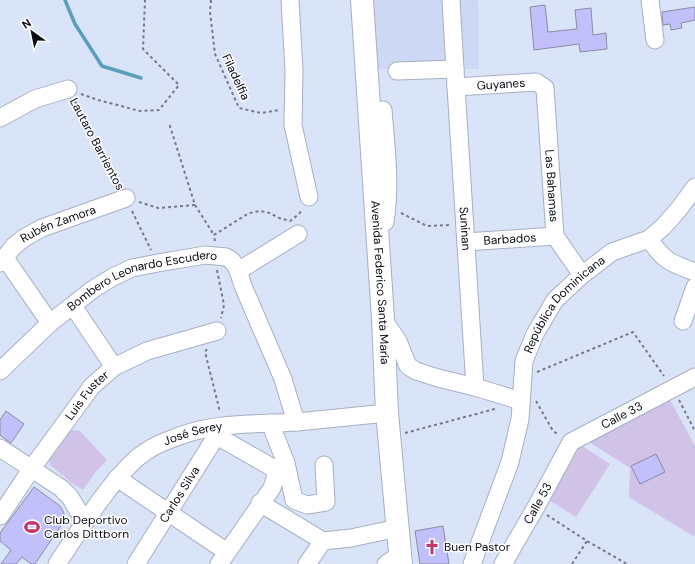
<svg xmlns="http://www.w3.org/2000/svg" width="695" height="564" font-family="'DM Sans',sans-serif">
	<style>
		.built { fill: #cdd9f4 }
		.green { fill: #d1c2e7 }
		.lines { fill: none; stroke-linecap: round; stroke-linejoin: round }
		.stream { stroke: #5b9ebb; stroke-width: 3.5 }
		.building { fill: #c2c0fa; stroke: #8b8ba0 }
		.minor-casing { stroke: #a6afc3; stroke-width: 19 }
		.major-casing { stroke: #a6afc3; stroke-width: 24 }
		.path { stroke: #737a88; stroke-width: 2; stroke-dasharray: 3 3; stroke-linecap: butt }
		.minor { stroke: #fff; stroke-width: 17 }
		.major { stroke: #fff; stroke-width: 22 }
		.labels { text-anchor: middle; stroke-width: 3; stroke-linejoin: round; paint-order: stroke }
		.street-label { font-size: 12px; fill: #080b12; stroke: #fff }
		.poi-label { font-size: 12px; fill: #080b12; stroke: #fff; text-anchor: start }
	</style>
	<rect width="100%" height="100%" fill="#dae4f9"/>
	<polygon class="built" points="374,0 478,0 479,69 375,69"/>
	<g class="green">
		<polygon points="669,398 695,446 695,535 693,536 629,497 630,468 589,442"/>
		<polygon points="65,429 80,431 107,460 94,474 83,490 73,484 50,465 46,453"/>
		<polygon points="581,445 610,464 576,517 547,499"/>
	</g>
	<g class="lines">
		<polyline class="stream" points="65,0 75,24 102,66 141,78"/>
	</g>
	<g class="building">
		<polygon points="545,5 548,32 577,29 575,10 591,8 593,35 606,33 607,49 580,52 579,44 534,50 530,7"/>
		<polygon points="695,7 695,20 681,23 682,28 671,30 670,24 663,25 662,12"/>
		<polygon points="6,411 24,424 11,443 0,435 0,420"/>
		<polygon points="656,454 665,472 640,484 631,466"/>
		<polygon points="34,487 60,506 64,513 64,521 35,564 31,564 22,557 16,564 1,564 11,550 0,541 0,533"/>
		<polygon points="443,526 449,564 420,564 415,531"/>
	</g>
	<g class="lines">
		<defs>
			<g id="minor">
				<polyline points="290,0 294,70 293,125 309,197"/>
				<path id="s1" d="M451,0L456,87L475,387"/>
				<polyline points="650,0 655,40"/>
				<polyline points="397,71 455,69"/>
				<path id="s2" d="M456,87L536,82L545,88L555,236L582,275"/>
				<polyline points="0,118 35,99 68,89"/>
				<path d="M376,225L385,222C391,185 386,147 383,110"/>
				<path d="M649,239C664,261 670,263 695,272"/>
				<path id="s3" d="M466,242L555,236"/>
				<polyline points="5,258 50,323"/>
				<path id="s4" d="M0,263L14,246L24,238L42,228L126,198"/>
				<polyline points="238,271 298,234"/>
				<polyline points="73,306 114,367"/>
				<polyline points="383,319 398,341 408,366 416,371 438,378 475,387 521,401"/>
				<polyline points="683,321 695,287"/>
				<path id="s5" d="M0,371L50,323L92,290L113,277L132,268L158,263L205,255L226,257L231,260L237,267L243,286L283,379L296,422"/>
				<polyline points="270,423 286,463 294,500 307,505 326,502 324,465"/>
				<polyline points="217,436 273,468 276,475 272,488 219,564"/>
				<polyline points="0,448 61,488 70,497 85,522"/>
				<polyline points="117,478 227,552"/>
				<polyline points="260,503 323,541"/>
				<path id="s6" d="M0,516L32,468L92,386L114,367L147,351L217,331"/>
				<path id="s7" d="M57,564C80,530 107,485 137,458C147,450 157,444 169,440C213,421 250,425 297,422C327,419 357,416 387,413"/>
				<path id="s8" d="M136,564L222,427"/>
				<polyline points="307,564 323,541 351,538 398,528"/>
				<polyline points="386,564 401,554"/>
				<path id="s9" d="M472,564L510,462L520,419L524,361L535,334L555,300L582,275L612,252L649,239L663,227L679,209L695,187"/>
				<path id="s10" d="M503,564L536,507L571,442L695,377"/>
			</g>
			<g id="major">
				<path id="s11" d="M362,0L383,319L387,413L401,564"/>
			</g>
		</defs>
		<use href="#minor" class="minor-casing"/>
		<use href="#major" class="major-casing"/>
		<g class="path">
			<polyline points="211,0 210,12 215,54 239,108 261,113 279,110"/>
			<polyline points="81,94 98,100 140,111 159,110 179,85 143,49 145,0"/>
			<polyline points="75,101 119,185"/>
			<polyline points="139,202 158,208 195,205 169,123"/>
			<polyline points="195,205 214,235"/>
			<polyline points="132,211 151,250"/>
			<polyline points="401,213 427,226 450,225"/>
			<polyline points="215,241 214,235 249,213 260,211 270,213 279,218 290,221 299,214 302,210"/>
			<polyline points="217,270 224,305 221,318"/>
			<polyline points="207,349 205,352 220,412"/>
			<polyline points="537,372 633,332 664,376"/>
			<polyline points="679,400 695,431"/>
			<polyline points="536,401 553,431 559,435"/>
			<polyline points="405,433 495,409"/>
			<polyline points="547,515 587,541 627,564"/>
			<polyline points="572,564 587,541"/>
		</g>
		<use href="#minor" class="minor"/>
		<use href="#major" class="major"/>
	</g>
	<defs>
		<symbol id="stadium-bare" viewBox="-9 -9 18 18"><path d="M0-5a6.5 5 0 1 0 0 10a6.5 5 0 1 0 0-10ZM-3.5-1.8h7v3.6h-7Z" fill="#c0356a" stroke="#fff" stroke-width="2.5" paint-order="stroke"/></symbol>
		<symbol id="church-bare" viewBox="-9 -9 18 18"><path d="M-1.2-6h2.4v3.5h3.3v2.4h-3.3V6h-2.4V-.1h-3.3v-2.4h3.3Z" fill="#c0356a" stroke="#fff" stroke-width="2.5" paint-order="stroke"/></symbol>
	</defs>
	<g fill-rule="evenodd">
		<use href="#stadium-bare" x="21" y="516" width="22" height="22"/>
		<use href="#church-bare" x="421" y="536" width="22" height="22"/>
	</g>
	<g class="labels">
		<g class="street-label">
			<text transform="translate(236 77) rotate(65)" y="4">Filadelfia</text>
			<text dy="4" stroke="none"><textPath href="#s2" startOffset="45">Guyanes</textPath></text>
			<text transform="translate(97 144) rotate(62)" y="4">Lautaro Barrientos</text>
			<text dy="4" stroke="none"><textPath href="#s2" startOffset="189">Las Bahamas</textPath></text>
			<text dy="4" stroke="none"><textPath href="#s4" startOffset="72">Rubén Zamora</textPath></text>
			<text dy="4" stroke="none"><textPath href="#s1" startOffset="229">Suninan</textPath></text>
			<text dy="4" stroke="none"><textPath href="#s3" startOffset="44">Barbados</textPath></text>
			<text dy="4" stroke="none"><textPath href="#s11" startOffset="283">Avenida Federico Santa María</textPath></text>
			<text dy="4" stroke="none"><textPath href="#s5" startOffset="174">Bombero Leonardo Escudero</textPath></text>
			<text dy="4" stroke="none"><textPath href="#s9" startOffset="282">República Dominicana</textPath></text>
			<text dy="4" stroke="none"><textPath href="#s6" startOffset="149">Luis Fuster</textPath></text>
			<text dy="4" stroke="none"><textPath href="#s10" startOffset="197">Calle 33</textPath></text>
			<text dy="4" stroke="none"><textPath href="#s7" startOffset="195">José Serey</textPath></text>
			<text dy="4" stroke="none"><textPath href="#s8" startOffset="82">Carlos Silva</textPath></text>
			<text dy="4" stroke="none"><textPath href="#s10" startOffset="70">Calle 53</textPath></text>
		</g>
		<g class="poi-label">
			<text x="44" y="524">Club Deportivo<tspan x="44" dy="14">Carlos Dittborn</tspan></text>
			<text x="444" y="551">Buen Pastor</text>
		</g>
	</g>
	<g transform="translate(32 32) rotate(327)" stroke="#ffffff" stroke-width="3" paint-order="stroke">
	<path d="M0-3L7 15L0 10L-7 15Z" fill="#080b12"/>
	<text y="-6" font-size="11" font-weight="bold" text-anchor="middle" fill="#080b12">N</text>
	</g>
</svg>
